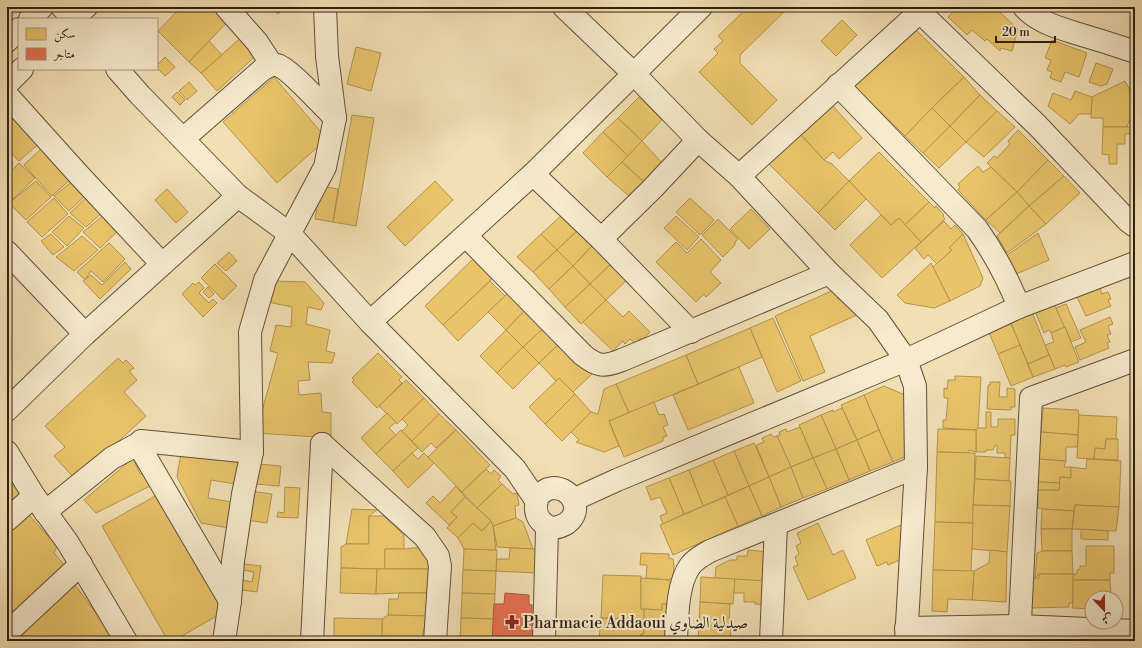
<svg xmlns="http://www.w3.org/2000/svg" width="1142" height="648" font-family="'Libre Bodoni',Amiri,serif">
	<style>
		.homes { fill: #e9c46a; stroke: #b1934f }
		.shops { fill: #e76f51; stroke: #af573e }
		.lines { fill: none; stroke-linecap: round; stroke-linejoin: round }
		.minor-casing { stroke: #5e5039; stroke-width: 24 }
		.tertiary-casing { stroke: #5e5039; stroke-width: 24 }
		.minor { stroke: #f7eace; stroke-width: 22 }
		.tertiary { stroke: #f7eace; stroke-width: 22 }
		.labels { text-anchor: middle; stroke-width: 4; stroke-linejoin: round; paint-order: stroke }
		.poi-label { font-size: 16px; fill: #2d2010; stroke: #f7eace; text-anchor: start }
	</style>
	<rect width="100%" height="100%" fill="#f2dfb4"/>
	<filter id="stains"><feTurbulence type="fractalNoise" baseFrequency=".005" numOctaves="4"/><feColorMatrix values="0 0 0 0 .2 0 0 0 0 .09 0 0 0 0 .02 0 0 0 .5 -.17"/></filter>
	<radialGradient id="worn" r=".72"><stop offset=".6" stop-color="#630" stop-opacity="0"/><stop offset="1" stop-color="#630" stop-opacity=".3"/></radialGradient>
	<g class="homes">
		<polygon points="181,7 220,7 231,18 189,62 158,31"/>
		<polygon points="270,7 285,7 278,14"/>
		<polygon points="748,7 789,7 740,55 740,63 777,100 752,125 699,72 718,53 714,49 723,41 718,36"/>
		<polygon points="954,7 994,7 1018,29 1012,51 1001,48 1000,51 987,39 985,41 972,30 967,35 948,17 956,9"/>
		<polygon points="1122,7 1135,7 1135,12"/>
		<polygon points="842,20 857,35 836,56 821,41"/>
		<polygon points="912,26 964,77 932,108 905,136 854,86"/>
		<polygon points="245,34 261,51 217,91 201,73"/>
		<polygon points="1052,40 1087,53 1079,77 1065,72 1061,82 1050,78 1052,72 1047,70 1051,60 1045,58"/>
		<polygon points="209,41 222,55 201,73 189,62"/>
		<polygon points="356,47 381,53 371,91 347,84"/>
		<polygon points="165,57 175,67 165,76 157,68 157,65"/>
		<polygon points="1096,63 1113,69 1107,84 1101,86 1089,82"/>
		<polygon points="274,77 327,139 277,183 223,122"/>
		<polygon points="964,77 980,95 950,126 932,108"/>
		<polygon points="1125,81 1130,90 1131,116 1127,127 1103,127 1103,118 1091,118 1092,97"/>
		<polygon points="189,82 197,91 187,100 179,91"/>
		<polygon points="1075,91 1092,97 1091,114 1079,114 1070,124 1048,106 1053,93 1071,100"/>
		<polygon points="177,92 185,100 180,105 172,97"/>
		<polygon points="980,95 997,111 966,142 950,126"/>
		<polygon points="639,97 662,120 642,141 618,118"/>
		<polygon points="832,105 862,138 839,159 833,152 824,160 800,134"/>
		<polygon points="932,108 950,126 923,153 905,136"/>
		<polygon points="997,111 1015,127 984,157 966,142"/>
		<polygon points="352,115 374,118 356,226 333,222"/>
		<polygon points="15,116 41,142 19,161 7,149 7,125"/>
		<polygon points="618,118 642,141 628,156 603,132"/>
		<polygon points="950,126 966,142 939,168 923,153"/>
		<polygon points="1103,127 1131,127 1131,134 1125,134 1125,144 1117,144 1117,164 1109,164 1109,155 1102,154"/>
		<polygon points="1018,130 1048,160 1017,192 987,163 994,156 997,158 1010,144 1008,141"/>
		<polygon points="603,132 628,156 607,177 583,153"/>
		<polygon points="800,134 824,160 832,164 849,181 818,213 766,161"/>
		<polygon points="642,141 662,163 644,182 622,162"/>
		<polygon points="44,146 73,177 52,196 24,165"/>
		<polygon points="879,152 929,202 905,225 899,218 891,225 849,181"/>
		<polygon points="7,158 13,163 7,169"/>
		<polygon points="1048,160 1064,176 1029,206 1017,192"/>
		<polygon points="622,162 644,182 630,197 607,177"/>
		<polygon points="19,163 35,178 9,203 7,201 7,175"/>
		<polygon points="978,166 983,172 991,167 1017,192 986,220 958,190 960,187 958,184"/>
		<polygon points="1064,176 1080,193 1046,224 1029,206"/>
		<polygon points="74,180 88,193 69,211 54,196"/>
		<polygon points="36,181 51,197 26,220 9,203"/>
		<polygon points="435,181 453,200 405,246 387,227"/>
		<polygon points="849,181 866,199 835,230 818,213"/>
		<polygon points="321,186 338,189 333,222 315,219"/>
		<polygon points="167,189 188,212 176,223 155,200"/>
		<polygon points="1017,192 1029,206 1000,233 986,220"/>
		<polygon points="88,196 104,211 86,227 70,213"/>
		<polygon points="54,198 68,214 42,237 27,222"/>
		<polygon points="690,198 714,220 700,235 676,212"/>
		<polygon points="929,202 935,208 936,206 944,215 943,216 945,219 921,242 905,225"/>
		<polygon points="1029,206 1046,224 1007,253 997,236"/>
		<polygon points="751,209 770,229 749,249 730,229"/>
		<polygon points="564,213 579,229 557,250 541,234"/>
		<polygon points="105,214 121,228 100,248 83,232"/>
		<polygon points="881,215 891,225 899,218 921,242 882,278 850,245"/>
		<polygon points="69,216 84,228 67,246 52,232"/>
		<polygon points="676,216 699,237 687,250 664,228"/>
		<polygon points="718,219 738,239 735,242 735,245 723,257 702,235"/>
		<polygon points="944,221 951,229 955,225 963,234 949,248 952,250 937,264 928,255 924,259 915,248"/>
		<polygon points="579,229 594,244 573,266 557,250"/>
		<polygon points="1038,233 1049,260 1016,274 1006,256"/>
		<polygon points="51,234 64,247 53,255 41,241"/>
		<polygon points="541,234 557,250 533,272 517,257"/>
		<polygon points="963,234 983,278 980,286 950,301 933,267 952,250 949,248"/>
		<polygon points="82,236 98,250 74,271 56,257"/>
		<polygon points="701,239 721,260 710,272 721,283 706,297 704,294 696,302 656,262 676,242 687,253"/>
		<polygon points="109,243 125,259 103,282 91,271 85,280 77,272"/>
		<polygon points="594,244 612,263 590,284 573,266"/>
		<polygon points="557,250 573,266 549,289 533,272"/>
		<polygon points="229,252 237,261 226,271 217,263"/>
		<polygon points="476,256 494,274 490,281 443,325 425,306"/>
		<polygon points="125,262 131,269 100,299 83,281 91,275 102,285"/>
		<polygon points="612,263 628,279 606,300 590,284"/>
		<polygon points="931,263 950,301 934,308 905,303 897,295"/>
		<polygon points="215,264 237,286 223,300 201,278"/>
		<polygon points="573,266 590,284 565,307 549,289"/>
		<polygon points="276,281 305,282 324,303 321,310 308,307 306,324 330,330 326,351 335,353 332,363 308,362 310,380 298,381 299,395 321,393 322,412 331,413 331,438 256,433 278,353 270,351 276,325 291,327 292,307 268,302"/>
		<polygon points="490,281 505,296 458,341 443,325"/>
		<polygon points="199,282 204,288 199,293 209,303 213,299 217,303 203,317 182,294 193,283 195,285"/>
		<polygon points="590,284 606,300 581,324 565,307"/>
		<polygon points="1099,285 1102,294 1108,292 1111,299 1108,300 1111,306 1086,316 1076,295"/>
		<polygon points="208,287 214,294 209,298 203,292"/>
		<polygon points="834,290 839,300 846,297 850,300 857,315 810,336 825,372 803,381 775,316"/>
		<polygon points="509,291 528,307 506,330 488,312 505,296"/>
		<polygon points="606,300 623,317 629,311 650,332 642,340 641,338 635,343 630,339 625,344 623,341 613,351 583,322"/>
		<polygon points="1054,304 1065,327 1051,333 1049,330 1044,333 1035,311"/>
		<polygon points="1066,304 1081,338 1071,342 1056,308"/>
		<polygon points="528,307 546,326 523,347 506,330"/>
		<polygon points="1032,312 1049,355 1028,364 1010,321"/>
		<polygon points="1110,317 1113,324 1108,326 1111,334 1107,335 1110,342 1107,343 1109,348 1080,360 1075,347 1086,342 1080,330"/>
		<polygon points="773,318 801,381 777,392 750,328"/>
		<polygon points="1010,321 1020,345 998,354 988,330"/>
		<polygon points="546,326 561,342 539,363 523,347"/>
		<polygon points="1065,327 1079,362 1066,367 1065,365 1055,369 1045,345 1054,342 1051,333"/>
		<polygon points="750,328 762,357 698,384 686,355"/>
		<polygon points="506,330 523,347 497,373 480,356"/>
		<polygon points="561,342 592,374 573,392 559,378 556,381 539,363"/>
		<polygon points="1020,345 1033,377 1011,386 998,354"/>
		<polygon points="523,347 539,363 513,389 497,373"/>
		<polygon points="378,353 402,377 399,380 402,383 377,408 352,382 354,380 352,378"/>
		<polygon points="686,355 698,384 629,413 616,384"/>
		<polygon points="1049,355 1055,369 1033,377 1028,364"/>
		<polygon points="118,358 123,363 126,360 134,368 129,371 137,380 124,392 146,416 76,480 54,456 65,447 45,426"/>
		<polygon points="739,367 754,403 688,430 673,395"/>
		<polygon points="955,376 981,377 978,428 976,430 943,428 943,420 946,420 948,398 944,398 944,388 947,389 948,380 955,380"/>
		<polygon points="559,378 575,394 545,424 529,407"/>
		<polygon points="406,380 424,398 397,424 379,406"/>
		<polygon points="990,382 1000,382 999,397 1007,397 1007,388 1015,389 1015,407 1011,407 1011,410 987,409 988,385 990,385"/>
		<polygon points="616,384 629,413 609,421 619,446 604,452 576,442 579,440 571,432 591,412 598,414 604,389"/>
		<polygon points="884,386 912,398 911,454 893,462 864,395"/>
		<polygon points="575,394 591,412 562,441 545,424"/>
		<polygon points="864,395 879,430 857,440 841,405"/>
		<polygon points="424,398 439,414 412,441 402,431 408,425 402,419"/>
		<polygon points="654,402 659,415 664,414 668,425 663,427 667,436 663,437 663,441 624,457 609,421"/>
		<polygon points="842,408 857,440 836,449 821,415 833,410 833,412"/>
		<polygon points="1043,408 1078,410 1079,415 1078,435 1041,432"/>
		<polygon points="986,412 991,412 991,427 998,427 998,419 1015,419 1015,435 1011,435 1010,458 1005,458 1005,453 997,453 997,445 995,445 993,450 986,450 986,452 976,452 976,430 978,428 986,428"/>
		<polygon points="387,413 396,422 389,428 396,435 376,454 361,438"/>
		<polygon points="439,414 456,430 436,448 431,443 422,452 412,441"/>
		<polygon points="821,415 836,449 813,458 799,425"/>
		<polygon points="1079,415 1117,417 1116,439 1106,439 1105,449 1095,448 1094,459 1077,458"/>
		<polygon points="800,427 813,458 791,467 777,436 780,435 779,432 786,429 787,432"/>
		<polygon points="938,429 976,430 976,452 969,450 969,453 937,452"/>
		<polygon points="401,430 418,448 393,471 376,454"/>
		<polygon points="456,430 490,465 462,492 428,457"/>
		<polygon points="879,430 893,462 870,471 857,440"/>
		<polygon points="1041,432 1078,435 1077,447 1066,447 1066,461 1038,459"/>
		<polygon points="771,434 773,437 777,436 791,467 769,477 756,445 764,442 762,438"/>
		<polygon points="1106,439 1118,439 1118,460 1094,459 1095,448 1105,449"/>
		<polygon points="857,440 870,471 849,480 836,449"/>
		<polygon points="754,443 769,477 749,486 734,451"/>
		<polygon points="836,449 849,480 827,489 813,458"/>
		<polygon points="734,451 749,486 728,495 713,460"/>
		<polygon points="937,452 975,453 973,523 935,522"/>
		<polygon points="181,453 245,463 241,485 211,480 208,498 238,503 234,529 201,523 177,477"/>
		<polygon points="412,453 418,459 424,453 434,463 408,488 393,471"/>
		<polygon points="976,456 1010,458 1009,481 975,479"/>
		<polygon points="133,458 140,474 148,472 154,484 96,513 84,500"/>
		<polygon points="813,458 827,489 803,498 791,467"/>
		<polygon points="1038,459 1066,461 1064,467 1071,467 1071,478 1060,477 1060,483 1038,482"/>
		<polygon points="1087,459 1121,461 1119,507 1075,505 1074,511 1042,509 1038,508 1038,490 1059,490 1060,477 1071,478 1071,467 1086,469"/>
		<polygon points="713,460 728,495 703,506 689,470"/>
		<polygon points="258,464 281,466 279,486 256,484"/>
		<polygon points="791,467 803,498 781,507 769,477"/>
		<polygon points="486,469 491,474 494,470 501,476 498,480 502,484 477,508 462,492"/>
		<polygon points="689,470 703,506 684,514 669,478"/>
		<polygon points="769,477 781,507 762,516 749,486"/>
		<polygon points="7,478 25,494 7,511"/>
		<polygon points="669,478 684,514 663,524 660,516 667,513 660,497 651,500 646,487"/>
		<polygon points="975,479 1011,481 1010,506 973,505"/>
		<polygon points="1038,482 1060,483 1059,490 1038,490"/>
		<polygon points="502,484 513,494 517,493 519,505 515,506 516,518 493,526 491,521 477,508"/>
		<polygon points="456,486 465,497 451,512 457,517 449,525 426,503 433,496 440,503"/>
		<polygon points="749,486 762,516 738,526 725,497"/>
		<polygon points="285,487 300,488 298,518 277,517 278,512 284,513"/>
		<polygon points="250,491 272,494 267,523 246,520"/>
		<polygon points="157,495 224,612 173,641 168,641 102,526"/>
		<polygon points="465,497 491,521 482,531 473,523 458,538 447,528 457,517 451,512"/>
		<polygon points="725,497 738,526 673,555 660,525"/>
		<polygon points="973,505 1010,506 1007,552 972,549"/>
		<polygon points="1075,505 1119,507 1116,531 1072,529"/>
		<polygon points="352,509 377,510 369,516 369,544 346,544"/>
		<polygon points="1042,509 1074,511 1072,529 1041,529"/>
		<polygon points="27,513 57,546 54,553 66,567 7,620 7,531"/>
		<polygon points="369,516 384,516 404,535 404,549 385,549 385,569 341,568 341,547 346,544 369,544"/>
		<polygon points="516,518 523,522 533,549 497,547 493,526"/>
		<polygon points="491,521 493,526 496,551 464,549 458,538 473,523 482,531"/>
		<polygon points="935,522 973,523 971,572 933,570"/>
		<polygon points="818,523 833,555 843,550 856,578 808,600 793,567 798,565 795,557 799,554 796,546 801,543 797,533"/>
		<polygon points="901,525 906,534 902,559 888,565 887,562 877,566 866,540"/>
		<polygon points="1041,529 1072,529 1072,551 1042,551"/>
		<polygon points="1081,529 1108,531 1108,540 1081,539"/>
		<polygon points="1086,546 1114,546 1114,573 1110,573 1110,580 1073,580 1073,574 1077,574 1077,570 1080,569 1080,566 1086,566"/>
		<polygon points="423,547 434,569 385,569 385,549 404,549"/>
		<polygon points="510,548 537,549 536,573 496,571 497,559 509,559"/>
		<polygon points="464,549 497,550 496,571 463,570"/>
		<polygon points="748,550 769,552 768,568 763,568 762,581 715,578 716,567 730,560 737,560 737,556 747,556"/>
		<polygon points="990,550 1007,552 1006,602 972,600 974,571 989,563"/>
		<polygon points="1042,551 1072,551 1073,574 1039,574 1035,578 1037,553"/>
		<polygon points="641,553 669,554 669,558 673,559 674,566 673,579 669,579 669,580 646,578 647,565 640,565"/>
		<polygon points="244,564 261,566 257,592 241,590 243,580 252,582 254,572 243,570"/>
		<polygon points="341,568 377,569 376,594 340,593"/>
		<polygon points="377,569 434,569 433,593 399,593 376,594"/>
		<polygon points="463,570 496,571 495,594 462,593"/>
		<polygon points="933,570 974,571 972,600 948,599 947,612 932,611"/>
		<polygon points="1039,574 1073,574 1073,603 1069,603 1069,607 1031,608 1030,578 1039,578"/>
		<polygon points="603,575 641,576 641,609 644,609 645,620 601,618"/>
		<polygon points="701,577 735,579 733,604 700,602"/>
		<polygon points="641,578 669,580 669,581 672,582 669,604 662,604 662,610 641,609"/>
		<polygon points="735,579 768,581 767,605 755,604 755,602 744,602 744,593 734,593"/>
		<polygon points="1073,580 1110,580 1111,595 1115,595 1115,598 1092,598 1092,609 1072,608 1073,603"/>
		<polygon points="72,581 113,636 108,641 11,641"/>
		<polygon points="399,593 433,593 432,616 388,615 389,599 398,599"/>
		<polygon points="462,593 495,594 494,619 461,618"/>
		<polygon points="700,602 730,604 729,627 699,625"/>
		<polygon points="662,604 669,604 669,629 644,628 644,609 662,610"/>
		<polygon points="388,615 427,616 421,641 382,641 382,619"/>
		<polygon points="334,618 382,619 382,641 334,641"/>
		<polygon points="461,618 494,619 492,641 460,641"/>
		<polygon points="601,618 645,620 644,634 641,634 640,641 599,641"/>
		<polygon points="699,625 731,626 730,641 698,641"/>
		<polygon points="644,628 669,629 669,641 640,641 641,634 644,634"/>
		<polygon points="972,629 1004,631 1004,641 971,641"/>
		<polygon points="934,630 971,632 971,641 934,641"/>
		<polygon points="1034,634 1047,635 1046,641 1034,641"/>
	</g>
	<polygon class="shops" points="505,593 529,595 529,604 532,605 532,614 529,614 529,619 534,620 533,641 492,641 494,604 504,604"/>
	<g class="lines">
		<defs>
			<g id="minor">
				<polyline points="62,7 74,19"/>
				<polyline points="226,7 257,42 272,65"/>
				<polyline points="564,7 634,74 698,140 739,176 829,273 878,320 906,360 915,386 916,467 906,641"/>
				<path d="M1024,7C1039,24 1064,29 1085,36C1102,41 1118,46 1135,52"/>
				<polyline points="920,12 1037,125 1128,221 1135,226"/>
				<polyline points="117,69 140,95 238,196 290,234 370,322 515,469 534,497"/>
				<path d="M838,85L977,229C994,253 1008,279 1019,307"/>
				<polyline points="7,95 79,175 162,264"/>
				<path d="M183,139L262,70C267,67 271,64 277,65C289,68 324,107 335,118"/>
				<polyline points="533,174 601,239 652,189 698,140"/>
				<polyline points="739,176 925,7"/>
				<path d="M466,236L583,355C598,367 604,367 622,360L829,273"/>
				<polyline points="601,239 691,332"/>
				<polyline points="7,252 85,334"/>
				<polyline points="370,322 533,174 701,7"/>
				<polyline points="7,410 85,334 238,196"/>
				<polyline points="138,444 141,441 252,452"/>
				<polyline points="322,444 425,537 438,556 440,566 435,641"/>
				<polyline points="7,452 34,496 68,543 126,641"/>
				<path d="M553,488C572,488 584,510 567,523C562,527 554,528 547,529V526C537,520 534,511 537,500L534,497L548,489Z"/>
				<polyline points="573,500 617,480 906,360 1019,307 1135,263"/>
				<polyline points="45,512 112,458 138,444 230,601"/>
				<polyline points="7,520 34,496"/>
				<polyline points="906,628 1019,626 1135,631"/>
				<polyline points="7,633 81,564"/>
				<polyline points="224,641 230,601 233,561 243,494 252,452 250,332 265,280 325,167 335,118 327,56 325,7"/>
				<polyline points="312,641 322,444"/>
				<polyline points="544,641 547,529"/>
				<path d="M676,641C677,619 677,584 690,566C695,559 703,555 710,551L916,467"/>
				<polyline points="771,641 776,525"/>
				<polyline points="1019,641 1031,398 1135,360"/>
			</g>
			<g id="tertiary">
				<polyline points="30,19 42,7"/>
				<polyline points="72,19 86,7"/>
				<polyline points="7,41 19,29"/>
				<polyline points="7,84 22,69"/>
			</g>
		</defs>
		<use href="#minor" class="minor-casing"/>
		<use href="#tertiary" class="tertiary-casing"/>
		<use href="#minor" class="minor"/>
		<use href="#tertiary" class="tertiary"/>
	</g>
	<defs>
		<symbol id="pharmacy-bare" viewBox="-9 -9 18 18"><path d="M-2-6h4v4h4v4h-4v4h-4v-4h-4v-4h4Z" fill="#8f2418" stroke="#f7eace" stroke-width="2.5" paint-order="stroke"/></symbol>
	</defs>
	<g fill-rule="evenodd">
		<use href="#pharmacy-bare" x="502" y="612" width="20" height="20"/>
	</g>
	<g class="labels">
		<g class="poi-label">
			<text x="523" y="628">Pharmacie Addaoui صيدلية الضاوي</text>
		</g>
	</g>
	<rect width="1142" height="648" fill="none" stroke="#f2dfb4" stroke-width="24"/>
	<rect x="8" y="8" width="1126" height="632" fill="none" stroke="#2d2010" stroke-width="2"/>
	<rect x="12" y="12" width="1118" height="624" fill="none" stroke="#2d2010"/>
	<rect x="18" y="18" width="140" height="52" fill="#f7eace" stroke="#a69982"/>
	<rect x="26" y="28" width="20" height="12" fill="#e9c46a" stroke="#a69982"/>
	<text x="54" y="38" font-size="12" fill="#2d2010">سكن</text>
	<rect x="26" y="48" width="20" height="12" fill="#e76f51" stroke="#a69982"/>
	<text x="54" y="58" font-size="12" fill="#2d2010">متاجر</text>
	<g transform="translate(1104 610) rotate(158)"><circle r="19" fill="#f7eace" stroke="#a69982"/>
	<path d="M0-3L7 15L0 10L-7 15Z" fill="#8f2418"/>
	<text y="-6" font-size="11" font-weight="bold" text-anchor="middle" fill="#2d2010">ش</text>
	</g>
	<path d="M996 36v6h59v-6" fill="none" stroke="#2d2010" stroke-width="2"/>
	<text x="1002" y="36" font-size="12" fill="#2d2010" stroke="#f7eace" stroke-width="3" paint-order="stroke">20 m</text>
	<rect width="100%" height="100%" filter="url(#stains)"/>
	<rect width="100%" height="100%" fill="url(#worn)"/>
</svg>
